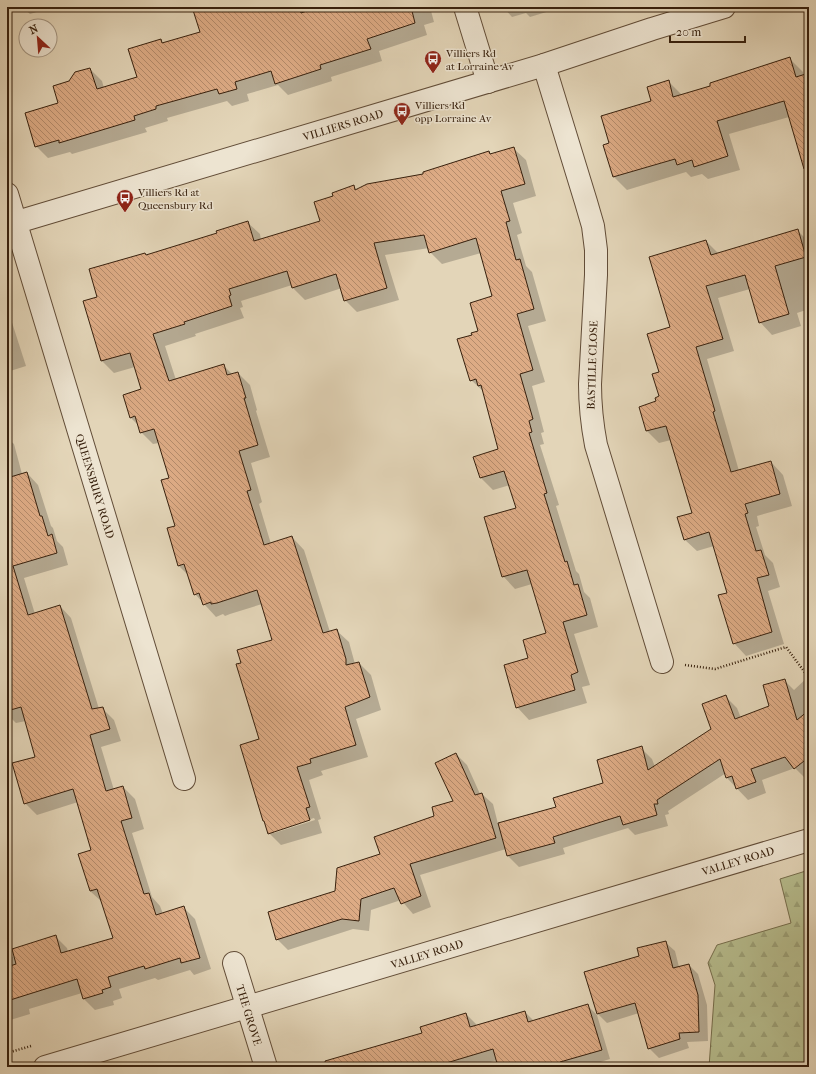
<svg xmlns="http://www.w3.org/2000/svg" width="816" height="1074" font-family="'IM FELL French Canon',serif">
	<style>
		.forest { fill: url(#forest-firs); stroke: #766e4d }
		.shadow { fill: #0003; fill-rule: evenodd }
		.building { fill: url(#building-back-hatch); stroke: #37200d }
		.lines { fill: none; stroke-linecap: round; stroke-linejoin: round }
		.minor-casing { stroke: #624d38; stroke-width: 24 }
		.path { stroke: #37200d; stroke-width: 2.5; stroke-dasharray: 1 2; stroke-linecap: butt }
		.minor { stroke: #ede4d1; stroke-width: 22 }
		.labels { text-anchor: middle; stroke-width: 3; stroke-linejoin: round; paint-order: stroke }
		.poi-label { font-size: 11px; fill: #37200d; stroke: #ede4d1; text-anchor: start }
		.street-label { font-size: 11px; fill: #37200d; stroke: #ede4d1 }
	</style>
	<defs>
		<pattern id="forest-firs" width="22" height="20" patternUnits="userSpaceOnUse"><rect width="22" height="20" fill="#b6bc8d"/><path d="M5 1l3.5 6h-7zM16 11l3.5 6h-7z" fill="#9da178"/></pattern>
		<pattern id="building-back-hatch" width="6" height="6" patternUnits="userSpaceOnUse"><rect width="6" height="6" fill="#ddab85"/><path d="M-1 5l2 2M0 0l6 6M5-1l2 2" fill="none" stroke="#b48b6b"/></pattern>
	</defs>
	<rect width="100%" height="100%" fill="#e3d5b8"/>
	<filter id="stains"><feTurbulence type="fractalNoise" baseFrequency=".005" numOctaves="4"/><feColorMatrix values="0 0 0 0 .2 0 0 0 0 .09 0 0 0 0 .02 0 0 0 .5 -.17"/></filter>
	<radialGradient id="worn" r=".72"><stop offset=".6" stop-color="#630" stop-opacity="0"/><stop offset="1" stop-color="#630" stop-opacity=".3"/></radialGradient>
	<polygon class="forest" points="809,870 809,1067 709,1067 715,985 708,963 717,945 791,923 780,879"/>
	<g class="shadow">
		<polygon points="22,7 54,7 30,14"/>
		<polygon points="193,7 307,7 308,11 323,7 430,7 434,22 424,25 427,35 379,51 382,61 331,77 332,81 288,95 278,85 247,94 249,101 232,106 227,101 167,118 168,121 145,128 147,132 72,154 70,152 48,158 36,146 70,82 90,69 102,81 104,88 138,77 160,40 164,44 201,32"/>
		<polygon points="503,7 563,7 530,17 526,13 512,17"/>
		<polygon points="790,59 803,72 804,76 809,74 809,156 789,117 729,134 740,170 708,179 702,174 691,177 686,172 627,190 614,177 605,146 611,144 652,102 669,82 682,95"/>
		<path d="M513,148L526,160L536,196L513,203L522,233L517,235L526,266L532,272L546,321L528,326L545,382L532,386L544,432L541,433L544,444L540,445L559,505L556,506L576,571L579,574L584,592L590,598L598,627L574,634L590,685L582,687L587,703L529,720L517,707L530,659L547,634L532,584L515,589L503,576L517,508L510,485L493,490L481,478L475,457L500,450L484,392L471,380L473,336L479,331L494,297L481,253L442,264L430,252L429,248L385,255L399,300L357,312L345,300L342,288L305,300L293,288L292,285L241,301L243,307L240,308L244,318L195,334L196,336L165,346L176,380L224,366L232,374L238,373L250,385L257,410L256,411L270,457L251,463L262,502L259,504L271,544L292,537L304,550L330,632L336,630L349,642L355,664L359,663L371,675L381,710L356,719L368,757L321,771L323,775L309,780L321,819L318,820L322,833L281,845L269,833L264,821L260,740L242,663L273,640L262,604L230,614L225,616L223,614L216,617L195,594L189,576L178,565L176,527L170,478L159,443L153,444L141,432L140,427L131,418L142,390L135,367L114,373L102,361L98,298L145,254L147,256L218,234L247,222L260,234L261,240L321,221L334,197L354,186L357,190L425,175L489,152L491,155ZM314,818L315,820L274,833V831Z"/>
		<polygon points="797,230 809,242 809,309 797,313 801,326 772,335 760,322 750,289 718,298 734,351 707,359 739,471 771,462 783,475 792,506 757,516 759,526 756,527 765,555 773,563 780,587 768,591 784,644 746,656 734,643 729,593 714,546 697,551 684,539 693,513 671,440 659,443 647,431 640,407 658,402 660,397 660,373 671,328 706,241 719,254"/>
		<polygon points="7,307 26,366 7,372"/>
		<polygon points="809,374 809,392 805,375"/>
		<polygon points="7,438 14,444 22,474 27,473 38,485 51,526 53,528 57,541 63,547 68,565 24,578 35,614 60,606 71,618 99,709 102,708 114,720 121,741 101,747 114,790 123,787 135,799 144,829 132,833 152,897 160,906 163,914 184,908 195,919 211,969 194,975 190,970 158,980 155,978 119,989 122,998 113,1001 114,1005 95,1010 84,999 82,993 29,1009 30,1014 7,1021 7,959 15,956 55,936 67,948 68,952 114,938 102,902 90,891 92,851 78,802 37,815 25,803 36,757 26,721 16,723 11,718 7,719"/>
		<polygon points="809,676 809,777 806,779 795,768 762,780 766,793 748,800 727,778 726,773 668,811 669,814 665,815 668,826 635,835 628,828 563,848 565,854 519,867 508,856 506,849 420,875 431,907 413,914 401,900 371,910 369,931 353,929 288,950 277,939 382,854 454,802 456,754 467,765 480,794 482,794 493,804 498,824 557,808 605,783 641,748 652,759 655,767 712,730 726,697 737,708 741,718 770,707 784,680 794,690"/>
		<polygon points="665,942 675,951 679,967 689,965 698,974 707,1005 708,1041 687,1042 689,1048 659,1058 649,1048 639,1013 607,1023 597,1013 641,956"/>
		<polygon points="587,1005 597,1015 610,1059 584,1067 499,1067 497,1060 474,1067 315,1067 314,1066 423,1034 466,1014 476,1024 476,1026 525,1012 534,1021"/>
	</g>
	<g class="building">
		<polygon points="192,7 299,7 301,13 319,7 411,7 415,23 367,39 371,49 320,65 321,69 275,84 271,71 235,82 237,89 219,94 217,89 156,106 156,109 134,116 135,120 59,143 59,140 35,147 25,113 58,103 53,86 69,81 75,72 90,68 97,89 137,77 128,49 161,39 162,43 200,32"/>
		<polygon points="790,57 796,77 809,73 809,168 804,169 784,101 717,121 728,156 694,167 692,160 677,165 675,159 613,177 603,145 609,143 601,116 651,101 647,87 669,80 673,97 710,86 710,83"/>
		<polygon points="514,147 525,184 501,191 510,221 506,222 516,260 520,259 534,309 517,314 533,370 520,374 533,419 529,421 532,432 529,433 547,493 544,494 565,562 567,561 574,585 578,584 587,615 563,622 578,672 571,675 575,690 516,708 504,665 528,658 523,640 546,633 527,570 502,577 484,517 516,508 504,471 480,478 473,457 498,449 481,385 478,386 476,379 470,381 457,339 472,335 471,333 478,331 470,303 492,296 476,238 429,253 424,235 374,243 387,288 344,301 336,274 292,288 287,271 229,289 231,295 229,296 232,306 184,322 185,324 153,334 169,381 224,364 227,375 238,372 246,398 244,398 258,445 239,451 251,490 247,491 264,545 292,536 323,633 337,629 346,659 346,665 359,662 370,697 345,707 356,745 310,759 311,763 297,767 310,807 306,808 310,820 268,834 264,821 263,821 240,745 259,739 236,664 241,663 237,650 272,640 257,590 217,603 211,604 211,602 203,605 199,593 194,595 184,564 178,566 167,528 175,526 161,480 169,478 154,429 140,433 135,416 130,418 123,395 141,389 130,353 101,361 83,301 97,297 89,269 145,253 146,255 217,233 216,231 248,221 254,241 320,221 314,202 333,196 332,193 354,185 355,190 367,184 423,174 423,172 489,151 490,154"/>
		<polygon points="798,229 806,257 775,266 789,314 759,323 745,275 706,286 723,339 696,347 715,411 713,412 731,472 771,461 780,494 745,504 748,513 745,514 756,551 761,550 769,575 757,578 772,632 733,644 718,595 727,593 709,532 684,540 677,517 692,513 666,426 646,431 639,407 656,401 655,398 659,396 652,374 659,372 647,334 670,327 649,257 706,240 711,255"/>
		<polygon points="27,472 40,516 42,516 48,536 52,534 57,553 13,566 28,615 60,605 92,709 103,707 110,729 90,735 106,791 123,786 132,818 121,821 144,894 149,893 156,915 184,906 200,958 181,963 180,958 145,969 144,966 108,977 111,987 102,990 103,993 83,999 77,979 7,1001 7,967 16,964 12,949 56,935 61,953 113,938 97,889 90,891 78,854 91,850 73,789 24,804 12,763 35,757 21,707 7,711 7,478"/>
		<polygon points="785,679 797,720 809,710 809,757 794,769 785,757 751,769 756,782 736,789 732,776 726,778 720,759 657,800 658,804 654,804 657,815 623,825 620,816 553,837 555,843 507,856 498,823 556,807 553,798 603,783 597,760 642,746 648,770 711,729 702,704 726,695 735,719 769,706 763,685"/>
		<polygon points="456,753 475,795 482,793 496,838 410,864 421,896 401,904 394,888 361,899 359,921 342,919 276,940 268,912 335,891 337,868 380,854 374,837 434,816 432,807 453,801 435,763"/>
		<polygon points="666,941 673,968 689,964 698,995 699,1032 679,1033 680,1039 648,1049 635,1003 597,1014 584,972 639,956 637,948"/>
		<polygon points="588,1004 602,1050 560,1062 562,1067 498,1067 493,1049 433,1067 326,1067 325,1061 422,1033 420,1027 466,1013 470,1027 525,1011 528,1022"/>
	</g>
	<g class="lines">
		<defs>
			<g id="minor">
				<polyline points="465,7 488,82"/>
				<path d="M544,65L586,202L593,226L596,250V275L590,384C590,405 592,424 596,445L662,662"/>
				<polyline points="7,194 184,779"/>
				<polyline points="7,225 544,65 652,29 724,7"/>
				<polyline points="234,963 266,1067"/>
				<polyline points="45,1067 809,840"/>
			</g>
		</defs>
		<use href="#minor" class="minor-casing"/>
		<g class="path">
			<polyline points="685,665 715,669 786,647 809,678"/>
			<polyline points="7,1053 31,1046"/>
		</g>
		<use href="#minor" class="minor"/>
	</g>
	<defs>
		<symbol id="bus-pin" viewBox="-11 -11 22 30"><path d="M0 17L-7.5 6A9.5 9.5 0 1 1 7.5 6Z" fill="#8f2418" stroke="#ede4d1"/><path d="M-5-6H5V4H4V6H2V4H-2V6H-4V4H-5ZM-3.5-4V0h7V-4ZM-3.5 1.2v1.5H-2V1.2ZM2 1.2v1.5H3.5V1.2Z" fill="#fff"/></symbol>
	</defs>
	<g fill-rule="evenodd">
		<use href="#bus-pin" x="423" y="49" width="20" height="27"/>
		<use href="#bus-pin" x="392" y="101" width="20" height="27"/>
		<use href="#bus-pin" x="115" y="188" width="20" height="27"/>
	</g>
	<g class="labels">
		<g class="poi-label">
			<text x="446" y="57">Villiers Rd<tspan x="446" dy="13">at Lorraine Av</tspan></text>
			<text x="415" y="109">Villiers Rd<tspan x="415" dy="13">opp Lorraine Av</tspan></text>
			<text x="138" y="196">Villiers Rd at<tspan x="138" dy="13">Queensbury Rd</tspan></text>
		</g>
		<g class="street-label">
			<text transform="translate(343 125) rotate(-17)" y="4">VILLIERS ROAD</text>
			<text transform="translate(592 365) rotate(-88)" y="4">BASTILLE CLOSE</text>
			<text transform="translate(95 486) rotate(73)" y="4">QUEENSBURY ROAD</text>
			<text transform="translate(738 861) rotate(-17)" y="4">VALLEY ROAD</text>
			<text transform="translate(427 954) rotate(-17)" y="4">VALLEY ROAD</text>
			<text transform="translate(249 1015) rotate(73)" y="4">THE GROVE</text>
		</g>
	</g>
	<rect width="816" height="1074" fill="none" stroke="#e3d5b8" stroke-width="24"/>
	<rect x="8" y="8" width="800" height="1058" fill="none" stroke="#37200d" stroke-width="2"/>
	<rect x="12" y="12" width="792" height="1050" fill="none" stroke="#37200d"/>
	<g transform="translate(38 38) rotate(334)"><circle r="19" fill="#ede4d1" stroke="#a49683"/>
	<path d="M0-3L7 15L0 10L-7 15Z" fill="#8f2418"/>
	<text y="-6" font-size="11" font-weight="bold" text-anchor="middle" fill="#37200d">N</text>
	</g>
	<path d="M670 36v6h75v-6" fill="none" stroke="#37200d" stroke-width="2"/>
	<text x="676" y="36" font-size="12" fill="#37200d" stroke="#ede4d1" stroke-width="3" paint-order="stroke">20 m</text>
	<rect width="100%" height="100%" filter="url(#stains)"/>
	<rect width="100%" height="100%" fill="url(#worn)"/>
</svg>
